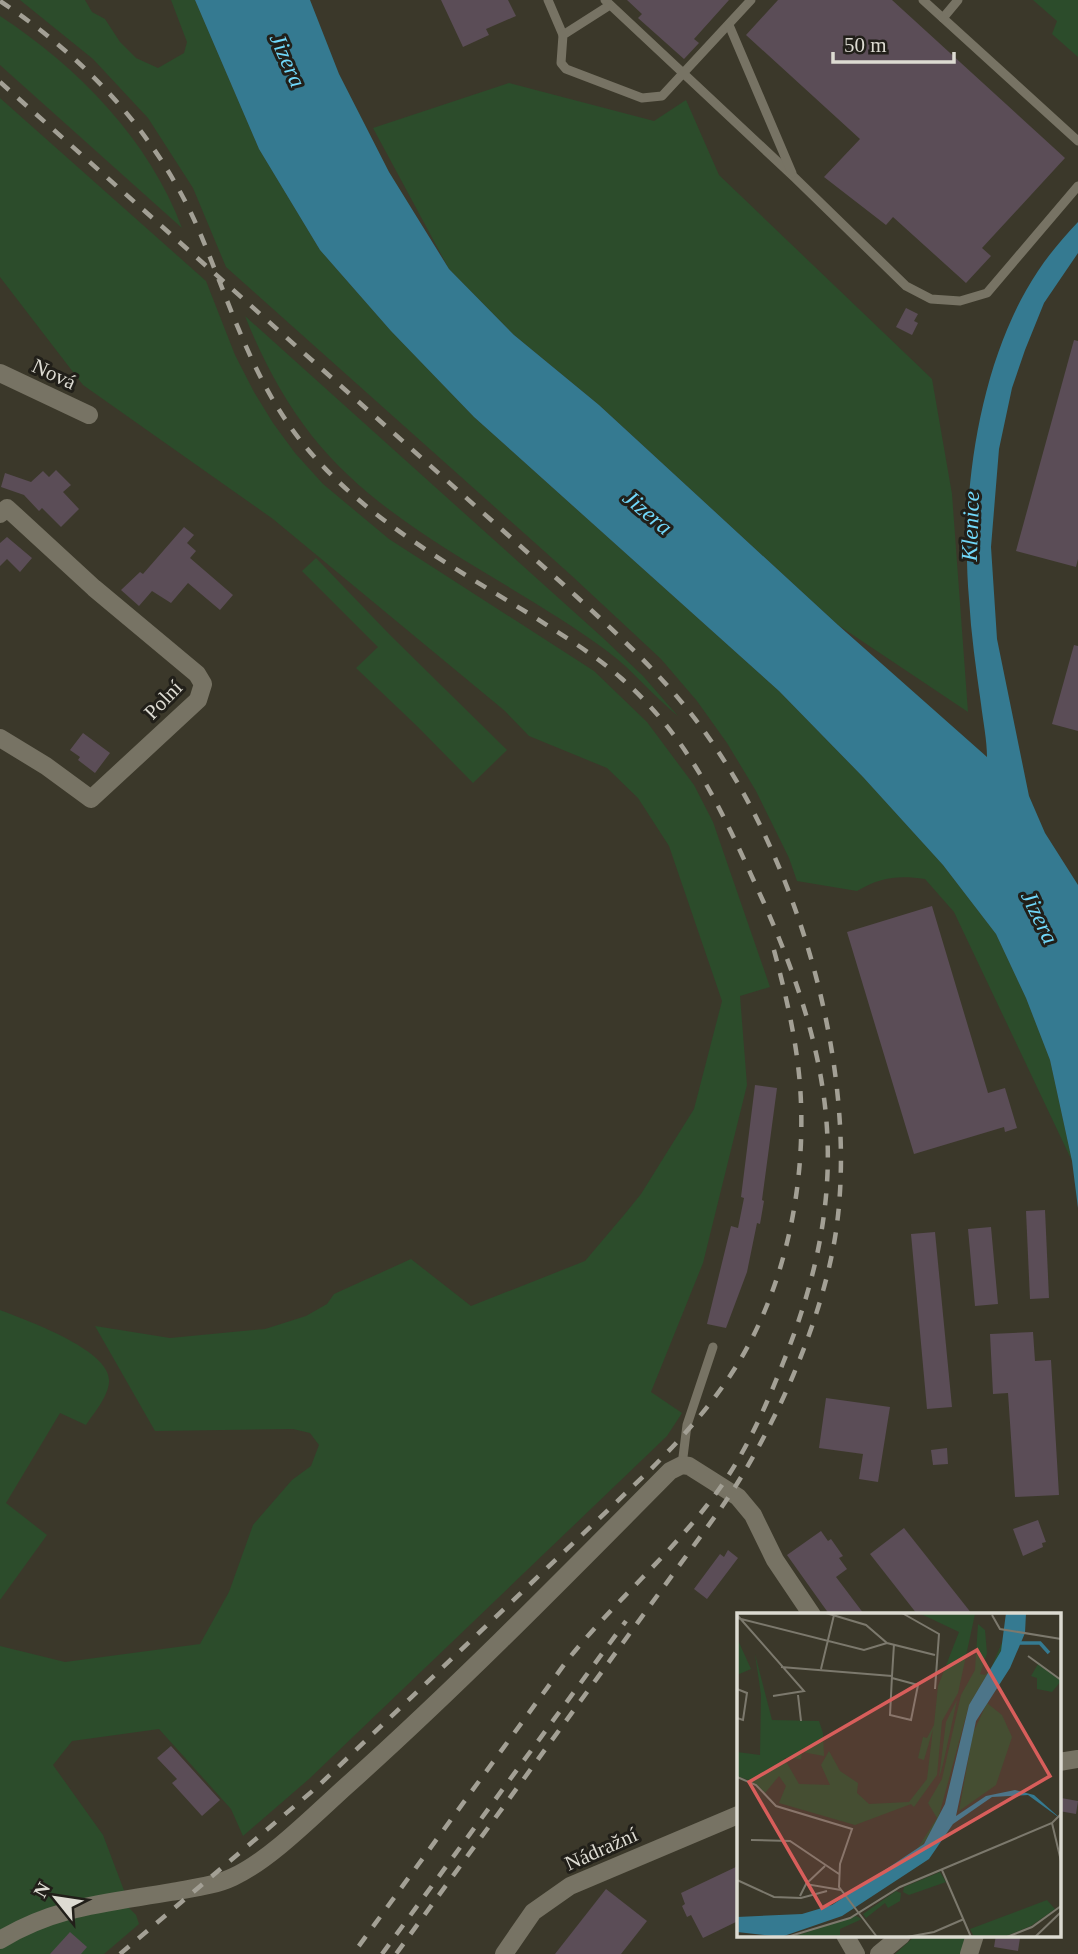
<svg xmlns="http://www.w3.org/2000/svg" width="1078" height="1954" font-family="'Times New Roman',serif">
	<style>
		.green { fill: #2c4c2b }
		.water { fill: #357a91 }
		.building { fill: #5b4d57 }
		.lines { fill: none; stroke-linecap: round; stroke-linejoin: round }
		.service { stroke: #777364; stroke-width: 9 }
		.minor { stroke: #777364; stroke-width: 18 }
		.tertiary { stroke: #777364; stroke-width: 18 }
		.rail { stroke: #a3a095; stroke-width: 4.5; stroke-dasharray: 12 12; stroke-linecap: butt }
		.labels { text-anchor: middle; stroke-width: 6; stroke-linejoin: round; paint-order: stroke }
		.street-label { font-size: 21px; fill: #dddbd2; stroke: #211f19 }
		.water-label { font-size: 23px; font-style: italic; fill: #71d8fa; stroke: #211f19 }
		.inset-river { fill: none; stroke: #357a91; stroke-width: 3.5 }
		.inset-road { fill: none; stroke: #7c796d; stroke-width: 2 }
		.view { fill: #d85e5b; fill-opacity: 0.15; stroke: #d85e5b; stroke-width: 3.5 }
		.inset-edge { fill: none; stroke: #dddbd2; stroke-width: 3.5 }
	</style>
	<rect width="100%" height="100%" fill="#3b382a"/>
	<g class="green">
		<path d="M20,0H85L92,12L105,19L120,42L136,58L158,68L184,53L187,42L171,0H195L259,149L320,250L391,331L474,417L779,691L863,777L943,865L996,934L1026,998L1050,1060L1072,1161L954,912L925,879C899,875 880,877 857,891L797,881L789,858L756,791L727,743L697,701L661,659L572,576L226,267L193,188L148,118L93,59Z"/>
		<polygon points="1033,0 1078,0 1078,57 1052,34 1057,21"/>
		<path d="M0,16C78,67 149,140 182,228L0,65Z"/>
		<polygon points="509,83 654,121 686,100 719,175 932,379 952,494 968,712 838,625 599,405 514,335 449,269 373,128"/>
		<polygon points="0,98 206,281 235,355 254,392 273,423 295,453 323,484 389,539 594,671 647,722 694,785 713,822 770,987 740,996 747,1085 703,1263 651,1392 682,1413 667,1436 309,1779 243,1836 231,1809 159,1729 72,1741 53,1765 103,1835 125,1893 66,1902 41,1911 0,1932 0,1646 65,1662 200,1644 229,1592 253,1525 292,1480 311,1466 319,1445 310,1433 293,1429 155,1431 95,1326 170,1338 265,1329 306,1316 327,1304 334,1294 411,1259 471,1306 585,1261 624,1215 641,1194 694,1109 722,1001 669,846 638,798 607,768 529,736 505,711 273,519 83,385 0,277"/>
		<path d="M245,316L603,638L643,676L678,716C653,696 633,670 607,651C512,580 387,531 312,436C284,400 262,359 245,316Z"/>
		<polygon points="316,558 390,635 507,750 473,783 418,727 356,668 378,647 302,571"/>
		<path d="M0,1310C25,1320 112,1350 109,1382C108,1397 94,1413 86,1425L60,1413L6,1503L47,1535L0,1600Z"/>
		<polygon points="127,1906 136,1915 139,1924 104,1954 0,1954 0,1947 45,1923"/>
		<polygon points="916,1935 970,1935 964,1954 895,1954"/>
	</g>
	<path class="water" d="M195,0H310L339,74L389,172L449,269L514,335L599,405L838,625L987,757C987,740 983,721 981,704C976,669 971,634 969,599C960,495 979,359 1038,271C1049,254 1064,237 1078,222V253L1044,303L1025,350L1012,388L999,449L991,547L997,639L1029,796L1045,833L1078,885V1208L1072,1161L1050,1060L1026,998L996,934L943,865L863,777L779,691L474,417L391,331L320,250L259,149Z"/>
	<g class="building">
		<polygon points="441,0 508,0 516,16 486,29 489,35 463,47"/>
		<polygon points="627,0 729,0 694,39 699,43 684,59 638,18 642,14"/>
		<polygon points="778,0 892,0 1065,158 982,248 991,256 966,283 893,217 886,225 824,177 860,139 746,35"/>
		<polygon points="906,308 918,314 914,321 918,323 912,335 896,327"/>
		<polygon points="1074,340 1078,341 1078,559 1076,567 1016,551"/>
		<polygon points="56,470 71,485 63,492 79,509 61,527 42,508 39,511 24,495 1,487 5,473 31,482 43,471 49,477"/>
		<polygon points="184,527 194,535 187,543 196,551 190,558 233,595 220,610 188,583 171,603 152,591 139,606 121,590 140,572 143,574"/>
		<polygon points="7,537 32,558 20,572 7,559 0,566 0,543"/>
		<polygon points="1074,645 1078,646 1078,731 1052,724"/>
		<polygon points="83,733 110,753 95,773 78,760 80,757 70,750"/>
		<polygon points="932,906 988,1093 1005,1088 1017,1128 1005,1132 1004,1127 914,1154 847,932"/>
		<polygon points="755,1085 777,1088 762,1200 764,1201 760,1224 757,1223 747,1272 726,1328 707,1324 731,1226 738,1228 744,1198 741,1197"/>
		<polygon points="1045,1210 1049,1298 1030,1299 1026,1211"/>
		<polygon points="991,1227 998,1304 975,1306 968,1229"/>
		<polygon points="935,1232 952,1407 927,1409 911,1234"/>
		<polygon points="1033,1332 1035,1361 1051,1360 1059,1495 1015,1497 1008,1393 993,1394 990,1334"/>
		<polygon points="826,1398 890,1407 878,1482 859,1479 863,1454 819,1448"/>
		<polygon points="947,1448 948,1464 933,1465 931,1450"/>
		<polygon points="1038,1520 1046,1542 1042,1543 1043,1547 1023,1556 1013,1529"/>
		<polygon points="904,1528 972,1614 917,1614 870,1554"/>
		<polygon points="821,1531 828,1541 831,1539 843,1556 839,1558 847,1569 836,1577 864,1614 829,1614 787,1555"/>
		<polygon points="728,1550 738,1558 707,1599 694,1589 720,1554 724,1557"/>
		<polygon points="171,1746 220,1800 202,1816 172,1783 177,1779 157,1758"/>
		<polygon points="1061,1798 1078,1801 1076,1814 1059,1811"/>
		<polygon points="738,1866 738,1921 703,1938 691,1915 687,1917 682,1906 685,1904 681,1893"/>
		<polygon points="606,1889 647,1921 621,1954 555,1954"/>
		<polygon points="70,1932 87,1947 81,1954 50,1954"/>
		<polygon points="996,1935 1020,1938 1018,1951 994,1947"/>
	</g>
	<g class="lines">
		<g class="service">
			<polyline points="548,0 563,35"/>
			<polyline points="605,0 794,177 906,286 931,299 960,301 987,293 1078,186"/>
			<polyline points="923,0 1078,141"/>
			<polyline points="610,5 563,35 561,63 566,69 642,98 662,96 751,0"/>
			<polyline points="943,18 958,0"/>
			<polyline points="729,25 792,173"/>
			<polyline points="682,1465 687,1425 713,1347"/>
		</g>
		<g class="minor">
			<polyline points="0,373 89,415"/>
			<polyline points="0,514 7,508 94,588 197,674 203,684 198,700 91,799 46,766 0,738"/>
			<polyline points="845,1935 856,1954"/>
			<polyline points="504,1954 533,1912 570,1886 738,1815"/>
			<polyline points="879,1954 902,1935"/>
			<polyline points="969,1954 975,1935"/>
		</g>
		<g class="tertiary">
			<polyline points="1059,1762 1078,1759"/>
			<path d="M0,1940C56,1906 108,1903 171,1892C192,1888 214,1886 233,1877C271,1860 319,1810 352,1781C462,1682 565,1577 670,1471L682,1465L689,1466L738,1497L753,1515L775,1560L812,1615"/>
		</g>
		<g class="rail">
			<path d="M0,1C87,59 159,136 200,233C231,306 253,383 305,446C366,520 455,568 536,618C565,637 595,655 621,678C693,741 725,818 764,903C838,1070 852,1191 783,1363C764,1411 743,1459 711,1500C667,1558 611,1605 566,1662L353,1954"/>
			<path d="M0,82L564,585C616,633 668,679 709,738C799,866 857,1067 837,1224C825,1318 773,1434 719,1511L396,1954"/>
			<path d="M120,1954L316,1788L649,1471C682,1438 712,1405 737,1365C787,1284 807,1180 800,1085C796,1035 784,987 771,939"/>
			<polyline points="382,1954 626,1621"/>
		</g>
	</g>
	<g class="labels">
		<g class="street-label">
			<text transform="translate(54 374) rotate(25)" y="7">Nová</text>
			<text transform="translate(163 700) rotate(-46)" y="7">Polní</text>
			<text transform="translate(601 1849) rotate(-24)" y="7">Nádražní</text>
		</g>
		<g class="water-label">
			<text transform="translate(288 60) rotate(66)" y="8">Jizera</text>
			<text transform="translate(648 512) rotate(40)" y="8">Jizera</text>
			<text transform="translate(970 526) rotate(-88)" y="8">Klenice</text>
			<text transform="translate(1040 917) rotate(64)" y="8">Jizera</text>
		</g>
	</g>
	<g transform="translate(737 1613)">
		<rect width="324" height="324" fill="#3b382a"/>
		<path d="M182,0L238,1L221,80L205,108L200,162L177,194L174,191L118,212L42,190L49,173L42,163L28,180L15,168L0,163V139L23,142L24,82L18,41L35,107L82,108L86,120L87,143L65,139L64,146L47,145L62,171L93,172L84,152L92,138L103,158L121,170L120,180L132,191L172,189L190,166L196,116L187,147L181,145L186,124L190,125L197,112L201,73L222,19ZM241,11L248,17L250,40L243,61L248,62L254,55L267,25L264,38L232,92L198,217L177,241L200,205L191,190L205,166L224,82L238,57ZM0,25L14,56L0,62ZM301,51L324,68L315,79L300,76V65L294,63ZM220,87L206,151L202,165L209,109ZM250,90L265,102L275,124L259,172L222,198L236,120ZM203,259L209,269L172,282L166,279L167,274ZM159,278L164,280L163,288L151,295L148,290L129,305L126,301ZM310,287L318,296L294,313L267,324H237L233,316ZM119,303L125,306L103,316V324H55Z" fill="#2c4c2b"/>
		<path d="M269,0H289L288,20L273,55L239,108L219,203L249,183L278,177L297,182L324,206L291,182L255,184L216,211L192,246L105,303L44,324L0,319V304L65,301L95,292L187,231L208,191L232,92L264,38Z" fill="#357a91"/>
		<path class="inset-river" d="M283,30H303L312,40"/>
		<path class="inset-road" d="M89,0L129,12L150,30L198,42M165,0L202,21L198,76M255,2L263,16L324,26M1,3L67,78L36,83M0,5L127,37L150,30M291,43L324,67M44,54L155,63M84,56L97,2M155,65L181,72L174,107L153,102L155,63L157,31M0,76L10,80L6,107L0,105M61,82L64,108M324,138V175M0,164L19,172L39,193L115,216L103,251L102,274L140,324M315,210L324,248M14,227L53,228L102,261M205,257L234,324M0,267L37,284L64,285L90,278M69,271L88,253M63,283L69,271L104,277M50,324L113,305L163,274L315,210L324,201M170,324L197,319L227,306M270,324L295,314L324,293M298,324L324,299"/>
		<path class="view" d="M240,37L313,163L85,295L12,169Z"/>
		<rect width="324" height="324" class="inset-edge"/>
	</g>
	<g transform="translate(56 1898) rotate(300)" stroke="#211f19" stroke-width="5" paint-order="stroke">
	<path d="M0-5L12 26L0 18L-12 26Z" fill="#dddbd2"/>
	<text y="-10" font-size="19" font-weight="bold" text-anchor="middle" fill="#dddbd2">N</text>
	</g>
	<path d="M833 52v10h121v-10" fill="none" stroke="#dddbd2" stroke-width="3.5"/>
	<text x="844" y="52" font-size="21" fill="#dddbd2" stroke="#211f19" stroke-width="5" paint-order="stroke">50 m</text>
</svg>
